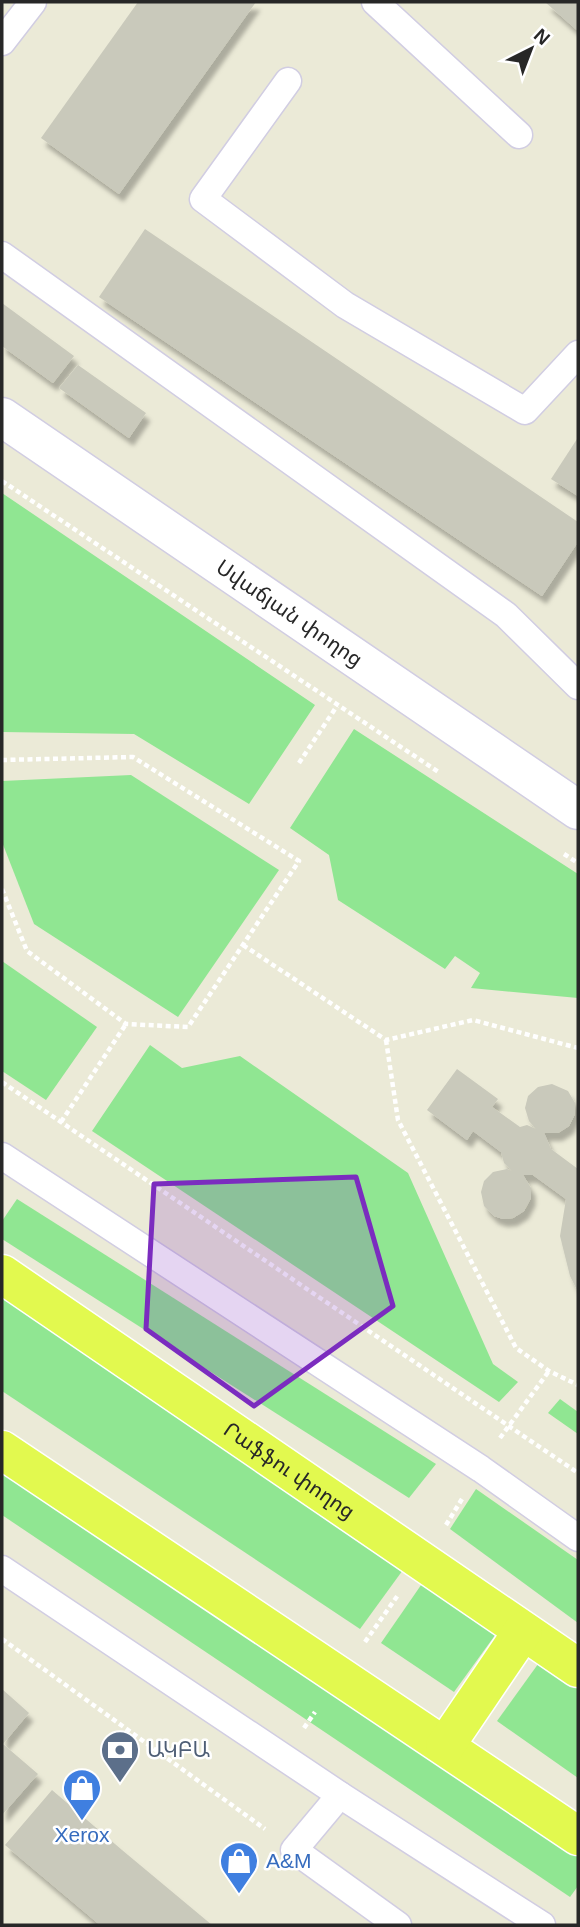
<svg xmlns="http://www.w3.org/2000/svg" width="580" height="1927" font-family="Helvetica,'Noto Sans Armenian',sans-serif">
	<style>
		.green { fill: #90e692 }
		.building { fill: #c9c9bb; filter: url(#shadow) }
		.lines { fill: none; stroke-linecap: round; stroke-linejoin: round }
		.service-casing { stroke: #d1cde2; stroke-width: 29 }
		.tertiary-casing { stroke: #d1cde2; stroke-width: 41 }
		.primary-casing { stroke: #fff; stroke-width: 41 }
		.path { stroke: #fff; stroke-width: 4.5; stroke-dasharray: 5 3.5; stroke-linecap: butt }
		.service { stroke: #fff; stroke-width: 26 }
		.tertiary { stroke: #fff; stroke-width: 38 }
		.primary { stroke: #e2f94f; stroke-width: 38 }
		.marked { fill: #7b2cbf; fill-opacity: 0.2; stroke: #7b2cbf; stroke-width: 5; stroke-linejoin: round }
		.labels { text-anchor: middle; stroke-width: 5; stroke-linejoin: round; paint-order: stroke }
		.street-label { font-size: 21px; fill: #272727; stroke: #fff }
		.service-label { font-size: 21px; fill: #4e5e75; stroke: #fff; text-anchor: start }
		.shop-label { font-size: 21px; fill: #366cbe; stroke: #fff }
	</style>
	<defs>
		<filter id="shadow"><feDropShadow dx="4.5" dy="8" stdDeviation="2" flood-color="#0004"/></filter>
	</defs>
	<rect width="100%" height="100%" fill="#ebead7"/>
	<g class="green">
		<polygon points="2,493 315,705 249,804 134,734 2,732"/>
		<polygon points="354,729 578,874 578,998 471,988 480,973 455,956 445,969 338,900 329,855 290,828"/>
		<polygon points="131,775 279,870 178,1017 34,924 2,842 2,781"/>
		<polygon points="2,961 97,1027 46,1100 2,1071"/>
		<polygon points="150,1045 182,1068 240,1056 408,1173 493,1364 518,1382 499,1402 92,1131"/>
		<polygon points="17,1199 436,1464 409,1498 2,1239 2,1221"/>
		<polygon points="2,1296 408,1563 360,1629 2,1391"/>
		<polygon points="560,1399 578,1412 578,1434 548,1413"/>
		<polygon points="2,1469 578,1855 578,1886 570,1897 2,1515"/>
		<polygon points="476,1489 578,1560 578,1623 450,1529"/>
		<polygon points="428,1575 501,1627 454,1692 381,1643"/>
		<polygon points="546,1653 578,1676 578,1778 497,1721"/>
	</g>
	<g class="building">
		<polygon points="138,2 256,2 119,194 41,138"/>
		<polygon points="545,2 578,2 578,31"/>
		<polygon points="145,229 578,522 578,542 542,596 99,297"/>
		<polygon points="2,303 74,356 53,383 2,346"/>
		<polygon points="78,365 146,413 129,438 59,388"/>
		<polygon points="577,439 578,440 578,496 551,479"/>
		<polygon points="457,1069 498,1099 492,1107 520,1127 527,1125 536,1129 529,1121 525,1108 528,1096 538,1087 552,1084 568,1091 575,1103 575,1114 569,1126 558,1133 544,1133 551,1149 578,1169 578,1292 570,1276 560,1236 566,1199 533,1175 523,1175 531,1188 531,1198 524,1211 513,1218 503,1219 494,1216 484,1206 481,1192 484,1181 493,1172 507,1169 512,1171 504,1163 501,1152 473,1131 467,1140 427,1110"/>
		<polygon points="2,1689 29,1713 3,1744 38,1774 2,1815"/>
		<polygon points="52,1790 122,1850 212,1925 100,1925 5,1845"/>
	</g>
	<g class="lines">
		<defs>
			<g id="service">
				<polyline points="375,2 519,135"/>
				<polyline points="2,42 33,2"/>
				<polyline points="288,81 203,199 345,305 525,411 578,354"/>
				<polyline points="2,255 506,615 578,686"/>
				<polyline points="2,1156 481,1469 578,1538"/>
				<polyline points="2,1569 340,1795 542,1925"/>
				<polyline points="340,1795 294,1850 398,1925"/>
			</g>
			<g id="tertiary">
				<path id="s1" d="M2,417L578,810"/>
			</g>
			<g id="primary">
				<path id="s2" d="M2,1274L578,1668"/>
				<polyline points="2,1450 578,1836"/>
				<polyline points="445,1746 523,1631"/>
			</g>
		</defs>
		<use href="#service" class="service-casing"/>
		<use href="#tertiary" class="tertiary-casing"/>
		<use href="#primary" class="primary-casing"/>
		<g class="path">
			<polyline points="2,481 440,773"/>
			<polyline points="2,760 133,757 299,861 188,1027 126,1024 27,951 2,889"/>
			<polyline points="299,763 337,706"/>
			<polyline points="564,854 578,863"/>
			<polyline points="243,945 386,1040 473,1020 578,1048"/>
			<polyline points="386,1040 398,1120 516,1348 549,1371 578,1385"/>
			<polyline points="2,1082 578,1473"/>
			<polyline points="61,1122 126,1024"/>
			<polyline points="500,1438 549,1371"/>
			<polyline points="446,1525 462,1499"/>
			<polyline points="2,1639 265,1829"/>
			<polyline points="365,1642 398,1595"/>
			<polyline points="304,1728 315,1712"/>
		</g>
		<use href="#service" class="service"/>
		<use href="#tertiary" class="tertiary"/>
		<use href="#primary" class="primary"/>
	</g>
	<path class="marked" d="M356,1177L393,1306L254,1406L146,1329L154,1184Z"/>
	<defs>
		<symbol id="bank-pin" viewBox="-11 -11 22 30"><path d="M0 17L-7.5 6A9.5 9.5 0 1 1 7.5 6Z" fill="#5c6f8a" stroke="#fff"/><path d="M-6-4H6V4H-6ZM0-2.3a2.3 2.3 0 1 0 0 4.6a2.3 2.3 0 1 0 0-4.6Z" fill="#fff"/></symbol>
		<symbol id="shop-pin" viewBox="-11 -11 22 30"><path d="M0 17L-7.5 6A9.5 9.5 0 1 1 7.5 6Z" fill="#3f7fe0" stroke="#fff"/><path d="M-5-2.5h2.3a2.7 3.5 0 0 1 5.4 0H5L5.5 6h-11ZM-1.5-2.5h3a1.5 2.3 0 0 0-3 0Z" fill="#fff"/></symbol>
	</defs>
	<g fill-rule="evenodd">
		<use href="#bank-pin" x="98" y="1728" width="44" height="60"/>
		<use href="#shop-pin" x="60" y="1766" width="44" height="60"/>
		<use href="#shop-pin" x="217" y="1839" width="44" height="60"/>
	</g>
	<g class="labels">
		<g class="street-label">
			<text dy="7" stroke="none"><textPath href="#s1" startOffset="348">Սվաճյան փողոց</textPath></text>
			<text dy="7" stroke="none"><textPath href="#s2" startOffset="348">Րաֆֆու փողոց</textPath></text>
		</g>
		<g class="service-label">
			<text x="147" y="1757">ԱԿԲԱ</text>
		</g>
		<g class="shop-label">
			<text x="82" y="1842">Xerox</text>
			<text x="266" y="1868" text-anchor="start">A&amp;M</text>
		</g>
	</g>
	<rect width="580" height="1927" fill="none" stroke="#272727" stroke-width="7"/>
	<g transform="translate(531 49) rotate(42)" stroke="#ffffff" stroke-width="5" paint-order="stroke">
	<path d="M0-5L12 26L0 18L-12 26Z" fill="#272727"/>
	<text y="-10" font-size="19" font-weight="bold" text-anchor="middle" fill="#272727">N</text>
	</g>
</svg>
